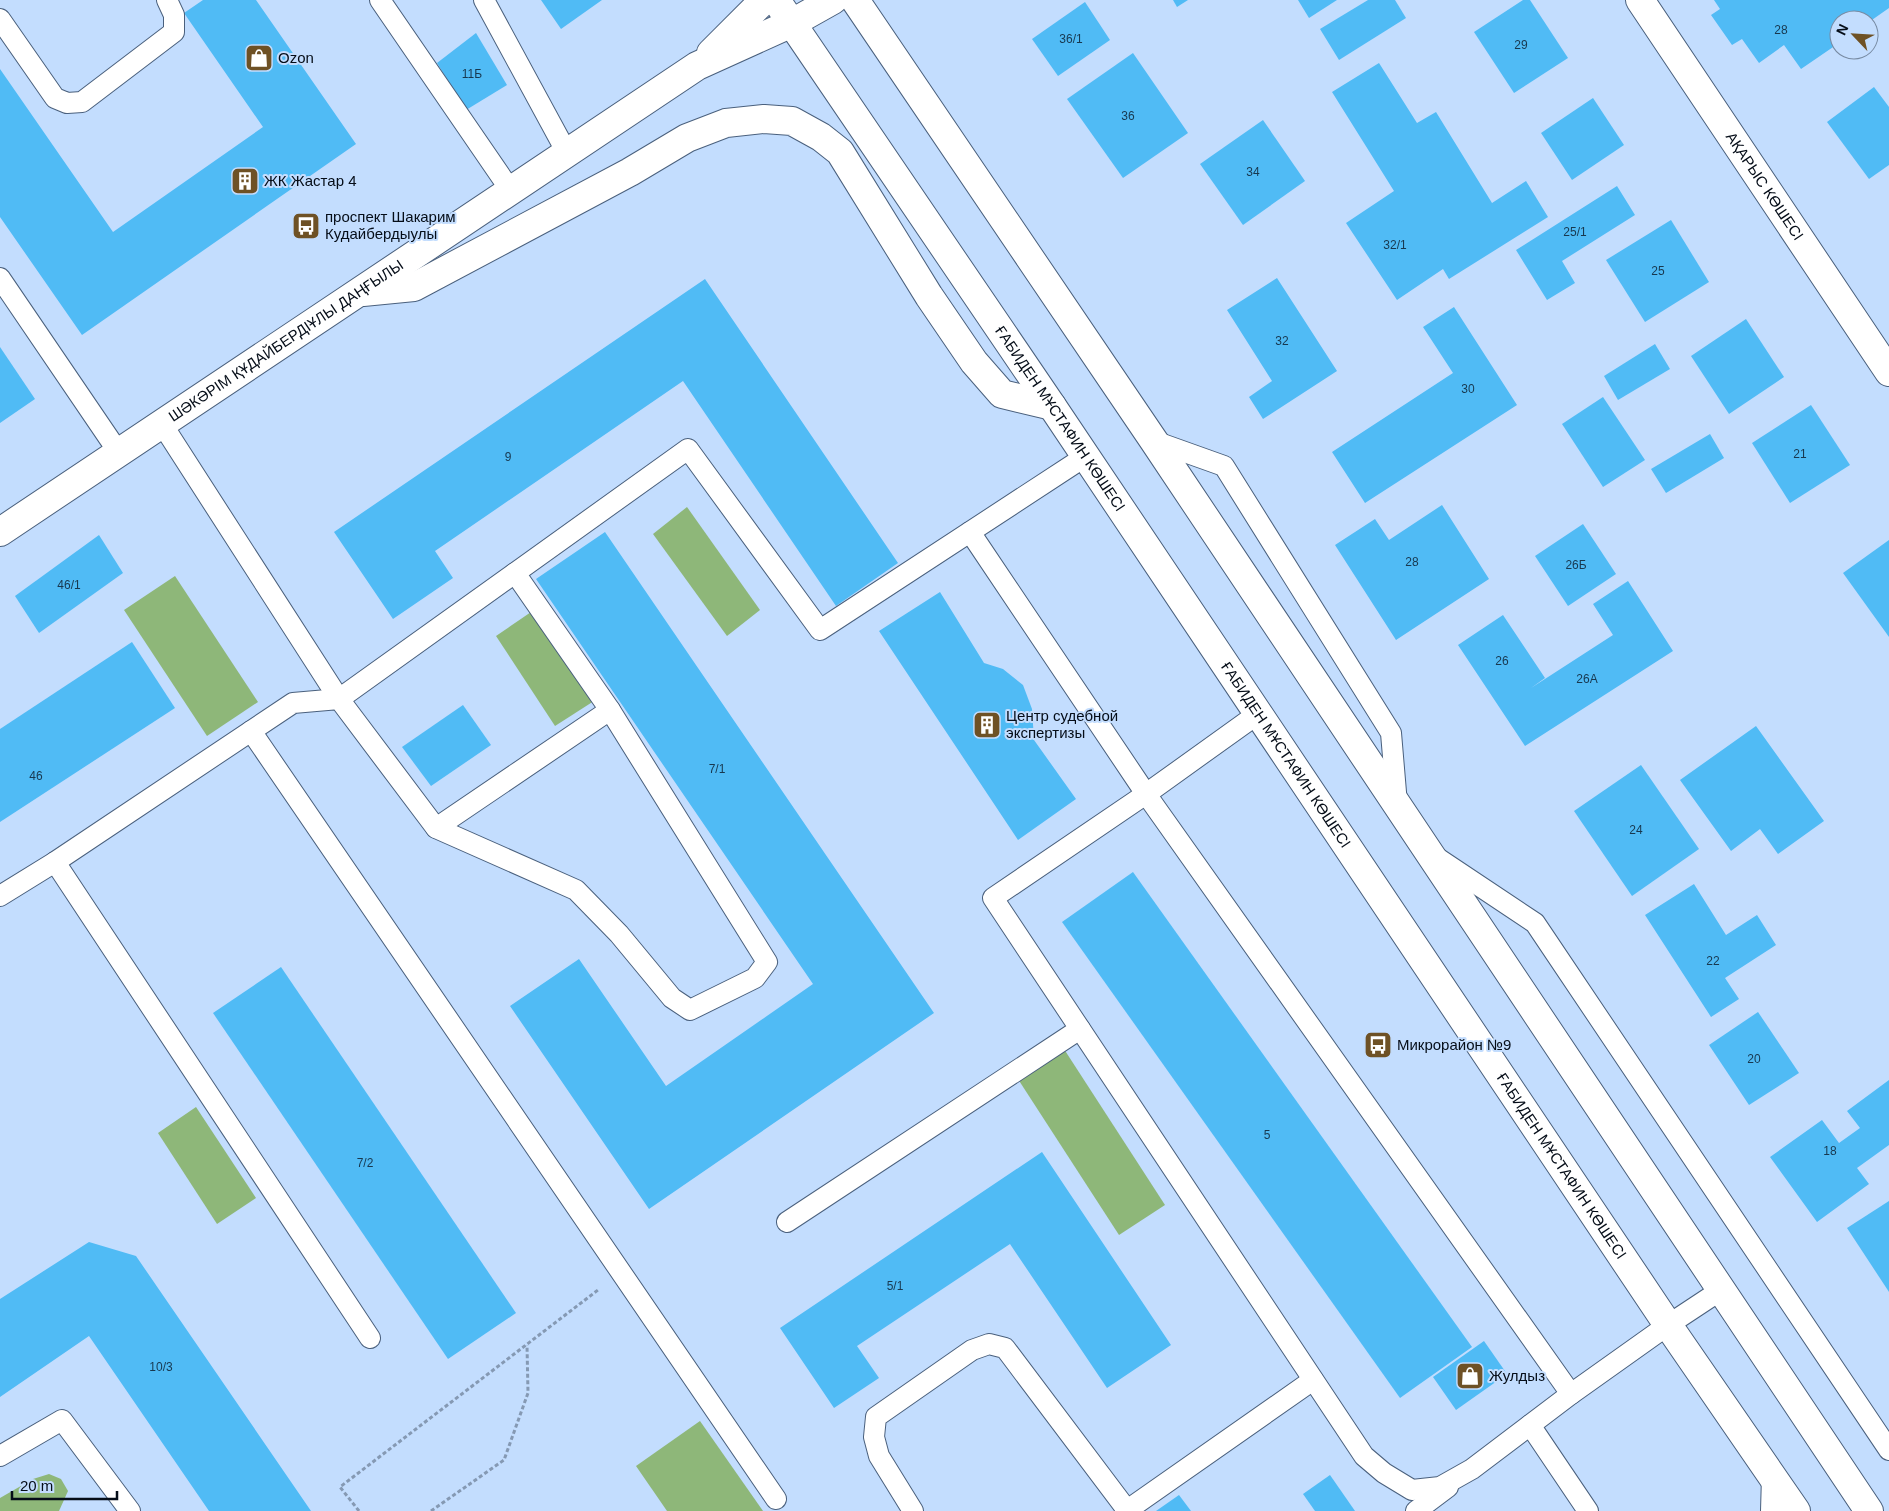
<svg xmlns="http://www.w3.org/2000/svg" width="1889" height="1511" font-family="Arial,sans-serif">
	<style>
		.green { fill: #8eb779 }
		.building { fill: #50bbf5 }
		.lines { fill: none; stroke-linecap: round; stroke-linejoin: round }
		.lane-casing { stroke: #4a607d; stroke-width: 22 }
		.street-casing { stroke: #4a607d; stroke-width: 30 }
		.secondary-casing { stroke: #4a607d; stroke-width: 30 }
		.path { stroke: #8599b3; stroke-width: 3; stroke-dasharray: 4 2.5; stroke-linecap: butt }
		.lane { stroke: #fff; stroke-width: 20 }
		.street { stroke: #fff; stroke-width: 28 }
		.secondary { stroke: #fff; stroke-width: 28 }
		.labels { text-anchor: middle; stroke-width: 4; stroke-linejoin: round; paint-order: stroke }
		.number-label { font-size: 12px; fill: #18384f }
		.poi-label { font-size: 15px; fill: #050d18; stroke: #c3ddfe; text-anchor: start }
		.street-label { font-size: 15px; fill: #050d18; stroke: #c3ddfe }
	</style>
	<rect width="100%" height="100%" fill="#c3ddfe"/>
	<g class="green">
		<polygon points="687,507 760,610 727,636 653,534"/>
		<polygon points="175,576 258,702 207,736 124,610"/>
		<polygon points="534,610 594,701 555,726 496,636"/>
		<polygon points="1062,1046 1165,1205 1119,1235 1016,1076"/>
		<polygon points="196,1107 256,1198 217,1224 158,1133"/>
		<polygon points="700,1421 763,1511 667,1511 636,1466"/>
		<polygon points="49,1474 61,1479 68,1491 59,1511 0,1511 0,1498 33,1479"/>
	</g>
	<g class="building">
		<polygon points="203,0 256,0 356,144 82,335 0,217 0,69 113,232 263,127 184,13"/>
		<polygon points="541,0 602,0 561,29"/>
		<polygon points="1173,0 1188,0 1177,7"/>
		<polygon points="1298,0 1337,0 1309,18"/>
		<polygon points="1368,0 1395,0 1406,18 1339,60 1320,29"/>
		<polygon points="1523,0 1530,0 1568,58 1514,93 1474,32"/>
		<polygon points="1714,0 1889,0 1889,8 1869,22 1869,20 1839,20 1839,43 1801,69 1784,45 1759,63 1742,39 1732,45 1711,15 1720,9"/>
		<polygon points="1085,2 1110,40 1058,76 1032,39"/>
		<polygon points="476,33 507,85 466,110 437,63"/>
		<polygon points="1133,53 1188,133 1123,178 1067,99"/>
		<polygon points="1379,63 1417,123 1436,112 1492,203 1526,181 1548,217 1449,279 1443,269 1397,300 1346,223 1394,191 1332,92"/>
		<polygon points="1874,87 1889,107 1889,165 1869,179 1827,122"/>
		<polygon points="1593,98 1624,145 1572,180 1541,133"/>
		<polygon points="1263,120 1305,181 1243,225 1200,164"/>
		<polygon points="1617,186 1635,215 1562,261 1575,283 1547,300 1516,250"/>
		<polygon points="1671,220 1709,282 1645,322 1606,260"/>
		<polygon points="1277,278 1337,371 1263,419 1249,397 1272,381 1227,310"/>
		<polygon points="705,279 898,563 836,606 683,381 435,551 453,578 393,619 334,532"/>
		<polygon points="1454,307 1517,405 1365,503 1332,452 1453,373 1423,327"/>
		<polygon points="1746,319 1784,377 1729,414 1691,356"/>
		<polygon points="1655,344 1670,369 1618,400 1604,376"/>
		<polygon points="0,347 35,399 0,423"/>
		<polygon points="1603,397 1645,460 1603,487 1562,424"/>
		<polygon points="1811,405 1850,465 1790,503 1752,443"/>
		<polygon points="1710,434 1724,458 1666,493 1651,469"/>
		<polygon points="1442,505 1489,579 1396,640 1335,545 1375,519 1389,540"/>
		<polygon points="1583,524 1616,574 1568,606 1535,556"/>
		<polygon points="605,532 934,1013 649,1209 510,1006 579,959 666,1086 813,984 536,579"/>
		<polygon points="99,535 123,573 39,633 15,596"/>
		<polygon points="1889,540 1889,637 1843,573"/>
		<polygon points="1628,581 1673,651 1525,746 1458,645 1503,615 1545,678 1531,688 1613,635 1593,604"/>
		<polygon points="940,592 984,663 1003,669 1023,685 1032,709 1034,740 1076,799 1018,840 879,631"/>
		<polygon points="132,642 175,708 0,822 0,729"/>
		<polygon points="463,705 491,745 431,786 402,747"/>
		<polygon points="1756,726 1824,821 1778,854 1760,829 1731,851 1680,780"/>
		<polygon points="1641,765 1699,849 1632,896 1574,811"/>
		<polygon points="1133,872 1472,1347 1400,1398 1062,922"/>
		<polygon points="1694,884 1726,935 1757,915 1776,945 1725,978 1739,999 1711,1017 1645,915"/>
		<polygon points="281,967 516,1313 448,1359 213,1013"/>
		<polygon points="1758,1012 1799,1073 1749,1105 1709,1045"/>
		<polygon points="1889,1080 1889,1145 1857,1168 1869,1184 1817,1222 1770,1157 1822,1120 1839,1143 1860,1128 1847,1111"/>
		<polygon points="1042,1152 1171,1345 1107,1388 1010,1244 857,1346 879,1378 834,1408 780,1328"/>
		<polygon points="1889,1201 1889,1292 1847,1228"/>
		<polygon points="89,1242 136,1256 311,1511 209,1511 89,1336 0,1397 0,1299"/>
		<polygon points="1484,1341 1507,1374 1456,1410 1433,1377"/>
		<polygon points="1330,1475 1355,1511 1315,1511 1303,1494"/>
		<polygon points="1179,1495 1191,1511 1156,1511"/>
	</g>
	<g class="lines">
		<defs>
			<g id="lane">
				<polyline points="380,0 511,191"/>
				<polyline points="484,0 567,153"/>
				<polyline points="0,19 55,98 67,103 82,102 174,32 174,15 167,0"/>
				<polyline points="0,278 119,453"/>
				<polyline points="162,424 339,699 688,449 820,630 1086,456"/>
				<polyline points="1154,441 1224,466 1391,733 1397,804"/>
				<polyline points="970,532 1146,794 1571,1394"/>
				<polyline points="1259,713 1146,794 993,898 1364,1456 1384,1473 1412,1490 1440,1487 1472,1469 1571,1394 1668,1325 1721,1290"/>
				<polyline points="251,731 776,1499"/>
				<polyline points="436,828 576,890 619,934 672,998 690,1010 755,978 767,962 610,710"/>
				<polyline points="1436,857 1535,923 1889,1450"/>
				<polyline points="55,862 370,1338"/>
				<polyline points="0,896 55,862 293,703 339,699 436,828 610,710 515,573"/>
				<polyline points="787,1222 1080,1029"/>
				<polyline points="1530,1425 1588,1511"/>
				<polyline points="0,1456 62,1420 130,1511"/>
				<polyline points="913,1511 879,1456 874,1437 876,1417 972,1350 989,1344 1005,1348 1127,1510"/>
				<polyline points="1126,1511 1313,1380"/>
				<polyline points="1416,1511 1448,1487"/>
				<polyline points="1771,1511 1772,1476"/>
			</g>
			<g id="street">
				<path id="s1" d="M1640,0L1889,372"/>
			</g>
			<g id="secondary">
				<path id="s2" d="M776,0L1052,406L1668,1325L1796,1511"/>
				<polyline points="855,0 1154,441 1869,1511"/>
				<polyline points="711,53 764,0"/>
				<polyline points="363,292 414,287 630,172 687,138 726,123 764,119 792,121 821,137 840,152 929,296 974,362 1002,394 1052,406"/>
				<path id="s3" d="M0,532L697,66L792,23L833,0"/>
			</g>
		</defs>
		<use href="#lane" class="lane-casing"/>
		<use href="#street" class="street-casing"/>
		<use href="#secondary" class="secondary-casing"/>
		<g class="path">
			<polyline points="359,1511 340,1487 598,1290"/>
			<polyline points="431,1511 504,1460 528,1393 527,1345"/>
		</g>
		<use href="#lane" class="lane"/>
		<use href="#street" class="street"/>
		<use href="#secondary" class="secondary"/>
	</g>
	<defs>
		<symbol id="shop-square" viewBox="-11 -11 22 22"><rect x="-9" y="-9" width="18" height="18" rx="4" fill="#6e5125" stroke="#c3ddfe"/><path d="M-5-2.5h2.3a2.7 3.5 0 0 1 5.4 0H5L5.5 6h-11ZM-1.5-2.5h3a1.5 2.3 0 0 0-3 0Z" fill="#fff"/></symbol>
		<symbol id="building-square" viewBox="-11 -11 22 22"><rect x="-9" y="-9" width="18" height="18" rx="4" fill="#6e5125" stroke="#c3ddfe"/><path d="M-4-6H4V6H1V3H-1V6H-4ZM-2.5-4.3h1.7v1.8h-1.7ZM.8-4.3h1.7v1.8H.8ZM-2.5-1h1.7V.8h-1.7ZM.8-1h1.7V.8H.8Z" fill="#fff"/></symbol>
		<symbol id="bus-square" viewBox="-11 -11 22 22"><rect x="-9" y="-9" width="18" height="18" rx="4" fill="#6e5125" stroke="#c3ddfe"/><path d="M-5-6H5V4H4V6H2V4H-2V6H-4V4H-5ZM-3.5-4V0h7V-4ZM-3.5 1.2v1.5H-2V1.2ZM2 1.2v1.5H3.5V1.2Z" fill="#fff"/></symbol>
	</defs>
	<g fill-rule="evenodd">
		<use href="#shop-square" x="243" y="42" width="32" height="32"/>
		<use href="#building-square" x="229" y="165" width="32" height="32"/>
		<use href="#bus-square" x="290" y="210" width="32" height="32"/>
		<use href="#building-square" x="971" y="709" width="32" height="32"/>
		<use href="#bus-square" x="1362" y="1029" width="32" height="32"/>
		<use href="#shop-square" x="1454" y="1360" width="32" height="32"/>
	</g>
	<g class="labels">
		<g class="number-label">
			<text x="1781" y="34">28</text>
			<text x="1071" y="43">36/1</text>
			<text x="1521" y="49">29</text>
			<text x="472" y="78">11Б</text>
			<text x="1128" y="120">36</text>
			<text x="1253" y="176">34</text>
			<text x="1575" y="236">25/1</text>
			<text x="1395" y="249">32/1</text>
			<text x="1658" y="275">25</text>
			<text x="1282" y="345">32</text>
			<text x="1468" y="393">30</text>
			<text x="1800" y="458">21</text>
			<text x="508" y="461">9</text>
			<text x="1412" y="566">28</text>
			<text x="1576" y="569">26Б</text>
			<text x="69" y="589">46/1</text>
			<text x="1502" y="665">26</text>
			<text x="1587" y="683">26А</text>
			<text x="717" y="773">7/1</text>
			<text x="36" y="780">46</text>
			<text x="1636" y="834">24</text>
			<text x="1713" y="965">22</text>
			<text x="1754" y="1063">20</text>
			<text x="1267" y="1139">5</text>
			<text x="1830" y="1155">18</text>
			<text x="365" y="1167">7/2</text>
			<text x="895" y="1290">5/1</text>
			<text x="161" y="1371">10/3</text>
		</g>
		<g class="poi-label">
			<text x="278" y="63">Ozon</text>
			<text x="264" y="186">ЖК Жастар 4</text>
			<text x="325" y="222">проспект Шaкaрим<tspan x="325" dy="17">Кудайбердыулы</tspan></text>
			<text x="1006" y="721">Центр судебной<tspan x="1006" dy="17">экспертизы</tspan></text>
			<text x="1397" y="1050">Микрорайон №9</text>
			<text x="1489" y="1381">Жулдыз</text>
		</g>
		<g class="street-label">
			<text dy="5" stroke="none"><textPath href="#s1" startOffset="224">АҚАРЫС КӨШЕСІ</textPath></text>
			<text dy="5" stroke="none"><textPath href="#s3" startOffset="344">ШӘКӘРІМ ҚҰДАЙБЕРДІҰЛЫ ДАҢҒЫЛЫ</textPath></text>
			<text dy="5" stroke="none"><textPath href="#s2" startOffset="506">ҒАБИДЕН МҰСТАФИН КӨШЕСІ</textPath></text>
			<text dy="5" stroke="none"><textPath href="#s2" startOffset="911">ҒАБИДЕН МҰСТАФИН КӨШЕСІ</textPath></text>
			<text dy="5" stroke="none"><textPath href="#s2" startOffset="1406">ҒАБИДЕН МҰСТАФИН КӨШЕСІ</textPath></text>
		</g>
	</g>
	<g transform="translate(1854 35) rotate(295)"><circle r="24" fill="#c3ddfe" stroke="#778aa2"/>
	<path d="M0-4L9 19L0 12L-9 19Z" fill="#6e5125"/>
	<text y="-8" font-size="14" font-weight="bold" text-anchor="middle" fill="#050d18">N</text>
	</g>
	<path d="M12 1491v8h105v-8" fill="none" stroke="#050d18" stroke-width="2.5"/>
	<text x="20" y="1491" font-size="15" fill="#050d18" stroke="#c3ddfe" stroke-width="4" paint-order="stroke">20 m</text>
</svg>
